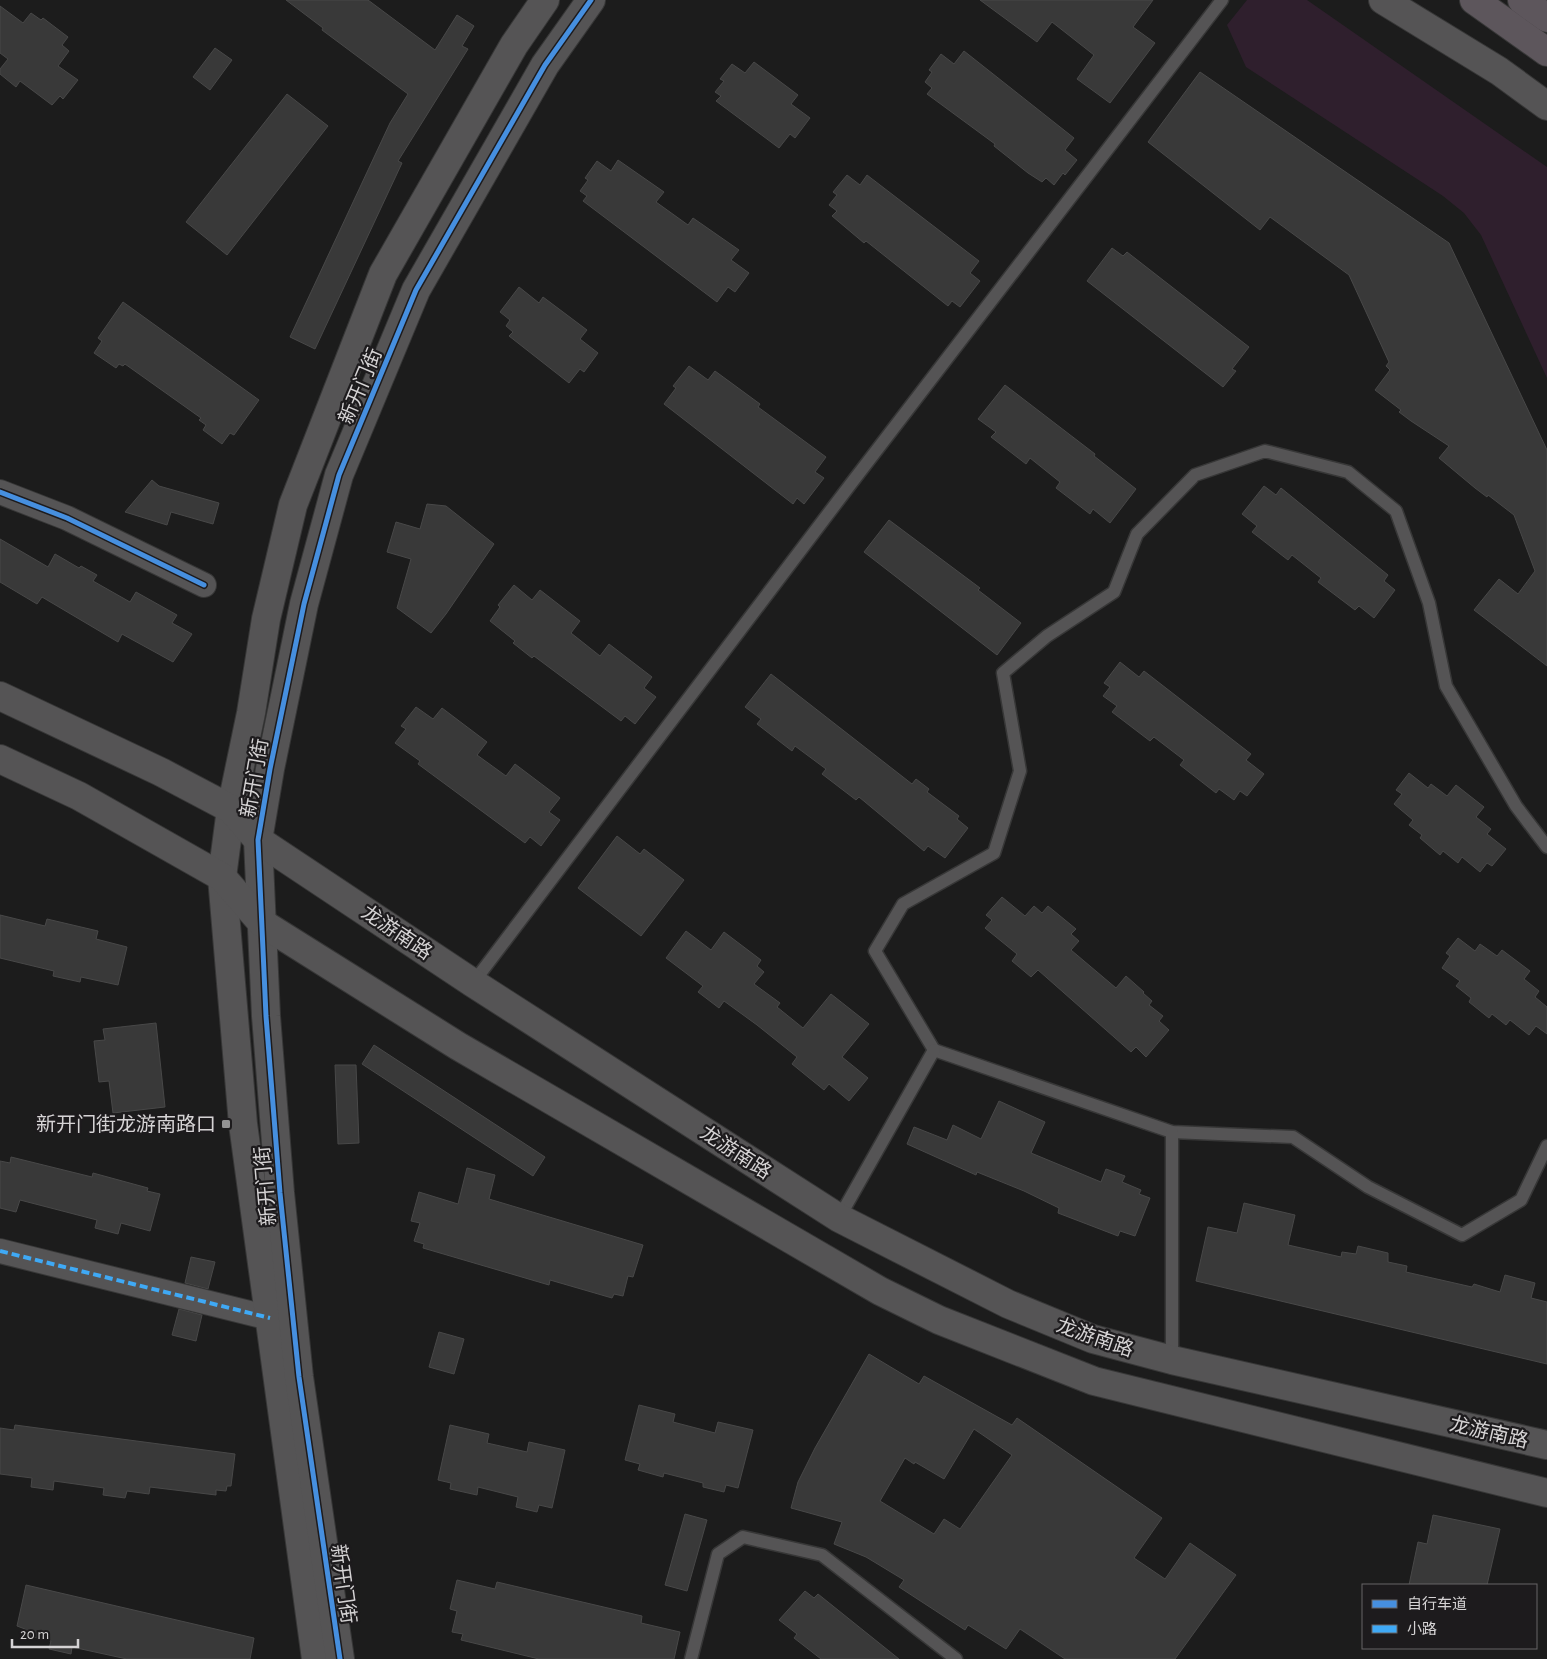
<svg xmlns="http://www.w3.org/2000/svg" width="1547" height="1659" font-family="'Alegreya Sans','Noto Sans SC',sans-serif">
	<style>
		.green { fill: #2f1f2d }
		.building { fill: #393939; stroke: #484848; fill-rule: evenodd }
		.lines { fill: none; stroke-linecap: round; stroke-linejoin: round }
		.service-casing { stroke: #373737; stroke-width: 15 }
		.minor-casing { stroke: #373737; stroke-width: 26 }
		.tertiary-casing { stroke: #373737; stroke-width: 30 }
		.secondary-casing { stroke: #373737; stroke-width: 30 }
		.trunk-casing { stroke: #373737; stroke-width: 30 }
		.service { stroke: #555455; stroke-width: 12 }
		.minor { stroke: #555455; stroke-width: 24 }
		.tertiary { stroke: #555455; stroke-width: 28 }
		.secondary { stroke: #555455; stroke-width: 28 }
		.trunk { stroke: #5d565c; stroke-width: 28 }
		.quiet { stroke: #3fa9f5; stroke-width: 4; stroke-dasharray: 8 4; stroke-linecap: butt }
		.cycleway-casing { stroke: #1d1b1d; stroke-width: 8 }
		.cycleway { stroke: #468fdf; stroke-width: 5 }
		.poi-dot { fill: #949394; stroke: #1d1b1d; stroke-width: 2 }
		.labels { text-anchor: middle; stroke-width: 4.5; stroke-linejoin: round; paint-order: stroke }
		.street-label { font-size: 20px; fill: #d5d3d4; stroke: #1d1b1d }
		.poi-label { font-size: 20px; fill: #d5d3d4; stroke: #1d1b1d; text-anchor: end }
	</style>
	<rect width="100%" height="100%" fill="#1c1c1c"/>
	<polygon class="green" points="1247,0 1307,0 1547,167 1547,378 1481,235 1464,213 1443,196 1246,67 1227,25"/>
	<g class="building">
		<polygon points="286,0 368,0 435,50 457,15 474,26 462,46 468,49 398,161 402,163 315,349 290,337 390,123 408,94 322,30 323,28"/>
		<polygon points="980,0 1153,0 1133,27 1155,43 1110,103 1077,79 1094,55 1052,22 1037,42"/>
		<polygon points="0,6 23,23 31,13 41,20 43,18 68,37 62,45 69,51 58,66 78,80 63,99 60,96 52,105 20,81 16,87 0,74 0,69 8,59 0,53"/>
		<polygon points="215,48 232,60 210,90 193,77"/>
		<polygon points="964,51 1074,138 1065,150 1077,160 1065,175 1063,173 1054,185 1046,178 1042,182 1028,173 994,146 995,144 927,94 932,88 925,82 932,72 929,70 941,54 954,64"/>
		<polygon points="754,62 798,95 791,104 810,118 795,138 790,134 779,148 716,101 721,96 715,92 724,81 720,79 732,64 745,73"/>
		<polygon points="1200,72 1449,243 1547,450 1547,666 1474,610 1499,579 1518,594 1535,571 1514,515 1488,495 1487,497 1475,488 1439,458 1449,446 1411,421 1399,412 1401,410 1375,390 1390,370 1386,366 1389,362 1349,275 1270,217 1260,230 1148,142"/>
		<polygon points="287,94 328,126 227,255 186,222"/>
		<polygon points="618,160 664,192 656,202 688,225 693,218 739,250 731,260 749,273 735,292 728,287 717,302 583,201 587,196 580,191 588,180 585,178 597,161 611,171"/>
		<polygon points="847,175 860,185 867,175 979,261 970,273 980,281 960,307 952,301 948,306 866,241 864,243 832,216 837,211 829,205 837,195 833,192"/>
		<polygon points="1112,248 1123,256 1127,252 1249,347 1232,369 1236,371 1223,387 1087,281"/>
		<polygon points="519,287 539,303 543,297 587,330 580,339 598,353 584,372 580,369 569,383 509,336 513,332 506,326 510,320 500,312"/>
		<polygon points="123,302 259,400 234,435 230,433 222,444 203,430 206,425 199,420 201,418 125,364 123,366 119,364 116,368 94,353 102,341 98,338"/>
		<polygon points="689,366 708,380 715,371 760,404 758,407 826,457 815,472 824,478 804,504 797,498 793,504 664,404 676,388 673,386"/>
		<polygon points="1005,385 1095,454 1094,456 1136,489 1110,523 1093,509 1090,514 1056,488 1060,482 1030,458 1026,464 991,437 996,432 978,419"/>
		<polygon points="152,480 159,486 219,503 213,524 171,512 167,525 125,512"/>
		<polygon points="1264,486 1276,495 1281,488 1388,575 1384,581 1395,590 1374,618 1359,606 1355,610 1318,582 1321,578 1292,555 1288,560 1252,532 1257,526 1242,514"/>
		<polygon points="427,504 446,506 494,544 446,614 431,633 397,608 411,559 387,552 396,522 420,529"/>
		<polygon points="889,520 980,588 978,590 1021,623 997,655 864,552"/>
		<polygon points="0,539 48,567 55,554 79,568 81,566 97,575 93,581 130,602 136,592 177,615 172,623 192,634 173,662 122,634 118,642 42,597 37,604 0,582"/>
		<polygon points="514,585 532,600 540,590 580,621 571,633 600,656 609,644 652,677 644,688 656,697 635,724 625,716 621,721 534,656 532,658 513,643 515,641 490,621 500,607 498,605"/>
		<polygon points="1120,662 1139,677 1144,671 1251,754 1246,760 1264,774 1247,796 1240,791 1234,800 1219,789 1216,793 1180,765 1184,760 1154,737 1150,741 1112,712 1117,706 1103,696 1110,687 1104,683"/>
		<polygon points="771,674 912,784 916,779 929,789 927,792 959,816 957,819 968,828 945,858 928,846 924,851 859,797 856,800 822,774 826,769 795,746 792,751 757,724 761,719 745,707"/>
		<polygon points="416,707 433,719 442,708 487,742 477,755 506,776 515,764 560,798 549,812 560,820 541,846 530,837 525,843 418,764 420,761 395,743 406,729 401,726"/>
		<polygon points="1409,773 1428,788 1431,784 1447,796 1456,785 1484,807 1476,817 1491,829 1487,834 1506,849 1492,866 1487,863 1480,872 1462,857 1458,863 1443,851 1440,855 1420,838 1422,835 1409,825 1413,820 1394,804 1402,794 1396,790"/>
		<polygon points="617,836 640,854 644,849 684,880 641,936 578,888"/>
		<polygon points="1002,897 1025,916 1034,906 1042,913 1048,906 1076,929 1071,934 1079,941 1071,950 1116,988 1126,976 1144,992 1143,993 1152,1001 1149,1005 1163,1016 1159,1021 1169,1030 1146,1057 1136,1047 1131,1052 1038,970 1031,977 1012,961 1017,954 985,928 992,920 986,915"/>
		<polygon points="0,915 45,926 47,919 98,931 96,939 127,947 118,985 81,977 80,982 53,976 54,971 0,958"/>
		<polygon points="686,931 711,950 724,932 761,960 757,966 764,972 754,984 780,1003 777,1007 803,1028 831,994 869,1024 842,1057 868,1078 849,1101 829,1084 824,1090 792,1064 797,1057 757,1025 724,1001 719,1008 698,992 703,986 666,958"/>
		<polygon points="1458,938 1475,951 1480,944 1497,956 1502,950 1530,971 1524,979 1539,991 1535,997 1547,1007 1547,1034 1536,1026 1529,1035 1510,1020 1506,1025 1492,1014 1489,1018 1469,1002 1471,998 1456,986 1460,981 1442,968 1450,956 1446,953"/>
		<polygon points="156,1023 165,1107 113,1113 109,1081 99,1082 94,1041 105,1040 103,1029"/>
		<polygon points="374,1045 545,1157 533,1176 362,1064"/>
		<polygon points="335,1065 356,1065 359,1143 338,1144"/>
		<polygon points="999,1101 1045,1122 1031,1153 1101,1182 1106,1169 1125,1176 1122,1182 1141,1190 1139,1194 1150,1198 1135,1236 1120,1231 1118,1236 1058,1213 1059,1208 1024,1191 977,1172 976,1175 907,1144 914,1127 947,1140 953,1125 981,1139"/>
		<polygon points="11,1157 92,1177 93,1173 148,1188 147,1191 160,1194 150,1231 121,1223 118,1234 95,1228 97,1220 20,1200 16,1212 0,1208 0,1161 10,1163"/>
		<polygon points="467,1168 495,1175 489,1199 643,1245 633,1277 628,1276 623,1296 614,1294 612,1298 550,1280 549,1285 423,1248 424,1244 414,1241 420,1223 411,1221 419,1192 458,1204"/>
		<polygon points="1244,1203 1295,1215 1288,1245 1341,1257 1342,1252 1356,1254 1358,1246 1388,1253 1388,1262 1407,1266 1406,1272 1472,1287 1474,1284 1500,1292 1505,1275 1535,1283 1531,1298 1547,1302 1547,1364 1196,1281 1208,1227 1237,1233"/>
		<polygon points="191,1257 215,1262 208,1289 185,1283"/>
		<polygon points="179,1309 202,1315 196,1341 172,1335"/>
		<polygon points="439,1332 464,1339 454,1374 429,1367"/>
		<path d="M869,1354L919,1384L924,1376L1012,1425L1017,1418L1162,1518L1134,1558L1165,1579L1190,1543L1236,1575L1175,1659H1065L1020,1629L1006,1649L968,1625L965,1630L899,1587L904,1580L866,1557L834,1544L842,1522L791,1508L798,1482L815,1448ZM974,1429L1012,1455L960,1529L944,1519L934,1534L880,1501L905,1458L914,1464L915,1462L944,1479Z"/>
		<polygon points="639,1405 675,1414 673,1422 715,1433 718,1422 753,1430 738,1488 726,1485 724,1492 703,1487 703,1483 664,1473 663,1477 638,1470 640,1464 625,1460"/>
		<polygon points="15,1425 235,1454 231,1486 227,1486 226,1491 216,1490 216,1495 150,1487 149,1494 127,1491 125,1498 103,1495 104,1488 54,1481 53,1490 31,1487 32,1478 0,1474 0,1428 14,1430"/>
		<polygon points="450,1425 489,1434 487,1443 527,1452 529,1442 565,1450 552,1508 539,1505 537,1512 516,1507 518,1497 478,1487 477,1495 450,1489 451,1483 438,1480"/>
		<polygon points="685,1514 707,1520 687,1591 665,1585"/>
		<polygon points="1433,1515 1500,1529 1487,1585 1409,1585 1418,1542 1427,1544"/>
		<polygon points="457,1580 495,1589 497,1582 642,1616 641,1623 680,1632 674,1659 539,1659 461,1640 463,1634 452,1632 457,1611 450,1609"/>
		<polygon points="26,1585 254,1638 250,1659 127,1659 72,1647 71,1654 49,1649 51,1641 24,1635 25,1629 17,1626"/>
		<polygon points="805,1591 814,1598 818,1594 899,1659 821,1659 794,1638 797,1634 779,1620"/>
	</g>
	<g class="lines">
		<defs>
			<g id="service">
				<polyline points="1547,847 1516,806 1446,686 1429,603 1396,511 1348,472 1265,451 1195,475 1137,534 1114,592 1047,636 1003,673 1020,771 994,853 903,904 875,951 934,1050 1172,1132 1293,1137 1368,1187 1462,1235 1521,1200 1547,1146"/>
				<polyline points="473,983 850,485 1222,0"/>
				<polyline points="839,1218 934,1050"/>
				<polyline points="1172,1360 1172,1132"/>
				<polyline points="691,1659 718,1554 743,1537 822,1555 956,1659"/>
			</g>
			<g id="minor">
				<polyline points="0,492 67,518 204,585"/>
				<polyline points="0,1251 270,1318"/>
			</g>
			<g id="tertiary">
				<polyline points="316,1659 243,1124 222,877 231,809 251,713 266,619 293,505 383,274 514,45 545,0"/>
				<polyline points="340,1659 299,1377 280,1193 266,1016 258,840 270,769 304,604 339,475 416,290 545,65 591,0"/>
			</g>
			<g id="secondary">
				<polyline points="1383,0 1499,71 1547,106"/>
				<polyline points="0,696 161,772 231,809 258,840 473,983 839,1218 1008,1304 1093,1339 1172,1360 1547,1445"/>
				<polyline points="0,759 79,796 222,877 262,923 458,1046 880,1291 939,1320 1094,1381 1547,1493"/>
			</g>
			<g id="trunk">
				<polyline points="1474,0 1547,52"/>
				<polyline points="1522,0 1547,18"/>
			</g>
		</defs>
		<use href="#service" class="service-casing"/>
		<use href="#minor" class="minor-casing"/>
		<use href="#tertiary" class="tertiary-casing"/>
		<use href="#secondary" class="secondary-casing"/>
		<use href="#trunk" class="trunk-casing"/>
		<use href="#service" class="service"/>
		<use href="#minor" class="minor"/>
		<use href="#tertiary" class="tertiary"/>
		<use href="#secondary" class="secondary"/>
		<use href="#trunk" class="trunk"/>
		<polyline class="quiet" points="0,1251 270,1318"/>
		<defs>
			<g id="cycleway">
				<polyline points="0,492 67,518 204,585"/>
				<polyline points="340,1659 299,1377 280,1193 266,1016 258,840 270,769 304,604 339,475 416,290 545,65 591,0"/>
			</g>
		</defs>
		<use href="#cycleway" class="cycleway-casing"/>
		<use href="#cycleway" class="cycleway"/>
	</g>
	<rect class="poi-dot" x="221" y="1119" width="10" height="10" rx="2.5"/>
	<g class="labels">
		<g class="street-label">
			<text transform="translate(360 386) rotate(-67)" y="7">新开门街</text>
			<text transform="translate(254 778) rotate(-80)" y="7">新开门街</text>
			<text transform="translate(397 932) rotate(34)" y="7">龙游南路</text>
			<text transform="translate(736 1152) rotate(33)" y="7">龙游南路</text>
			<text transform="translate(265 1186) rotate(-95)" y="7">新开门街</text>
			<text transform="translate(1095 1337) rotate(19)" y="7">龙游南路</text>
			<text transform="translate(1489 1432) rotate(13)" y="7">龙游南路</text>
			<text transform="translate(344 1584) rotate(82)" y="7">新开门街</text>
		</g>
		<g class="poi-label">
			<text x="216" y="1131">新开门街龙游南路口</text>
		</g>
	</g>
	<rect x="1362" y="1584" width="175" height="65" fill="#1d1b1d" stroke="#676566"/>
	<rect x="1372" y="1600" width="25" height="8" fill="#468fdf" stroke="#676566"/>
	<text x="1407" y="1609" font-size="15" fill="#d5d3d4">自行车道</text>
	<rect x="1372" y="1625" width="25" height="8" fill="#3fa9f5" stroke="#676566"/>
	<text x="1407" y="1634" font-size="15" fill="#d5d3d4">小路</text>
	<path d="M12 1639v8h66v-8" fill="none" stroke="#d5d3d4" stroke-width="2.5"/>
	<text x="20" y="1639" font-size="15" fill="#d5d3d4" stroke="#1d1b1d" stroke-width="4" paint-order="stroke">20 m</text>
</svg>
